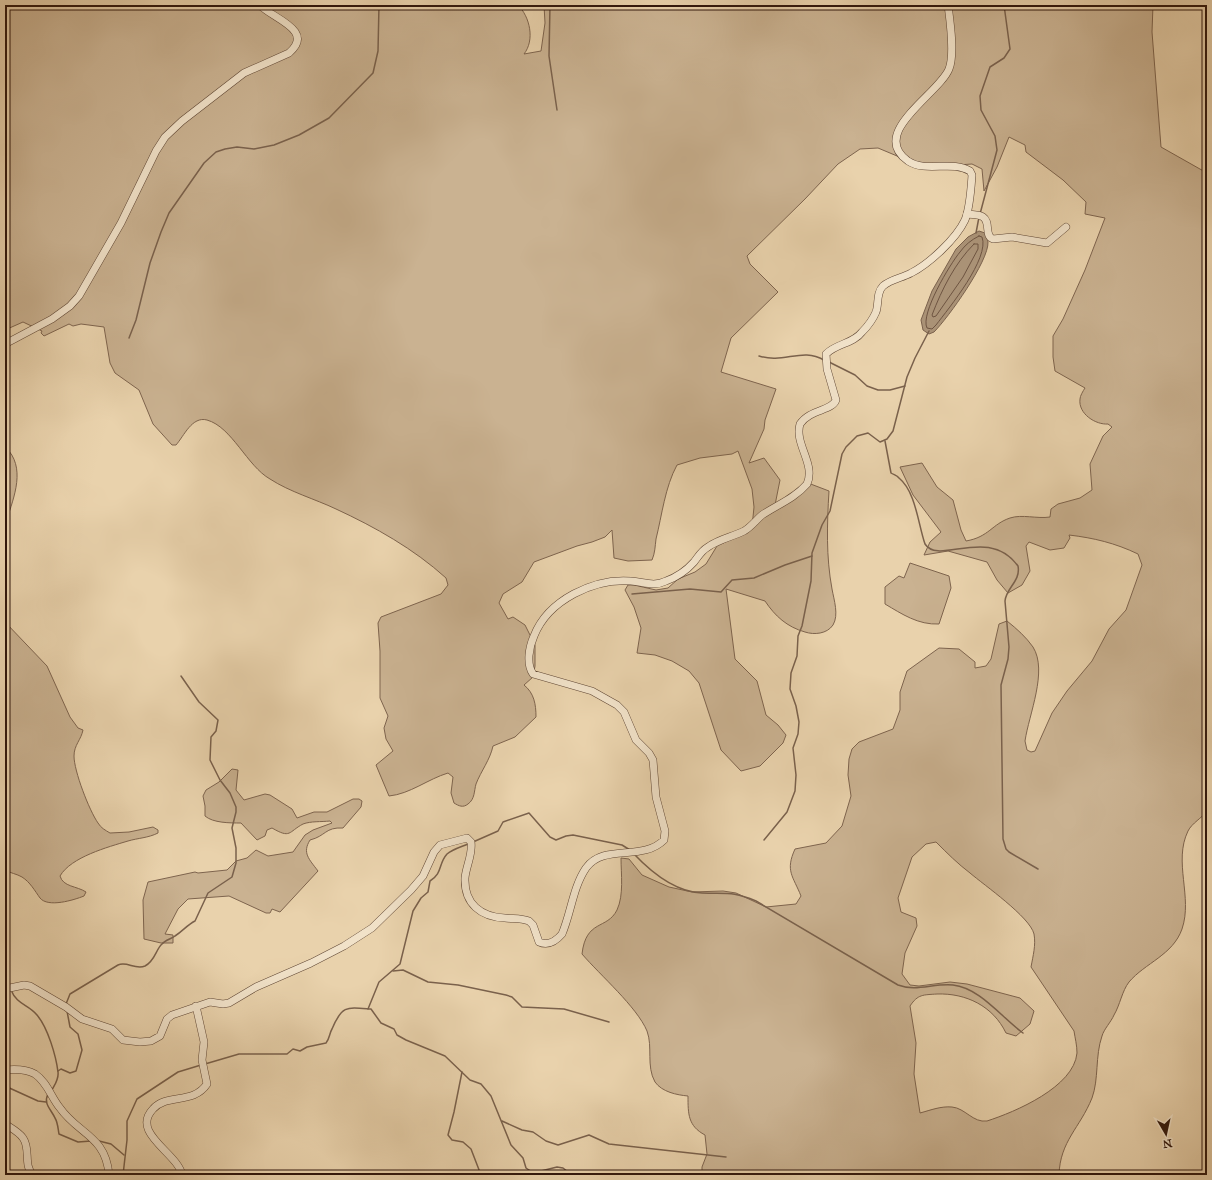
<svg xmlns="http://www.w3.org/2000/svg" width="1212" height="1180" font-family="'IM FELL Great Primer',serif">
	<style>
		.green { fill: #cab291; stroke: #7e644e; fill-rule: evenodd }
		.water { fill: #aa9276; stroke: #7a614c }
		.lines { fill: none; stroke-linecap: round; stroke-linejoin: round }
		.shore { stroke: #6e5441; stroke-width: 1 }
		.stream { stroke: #7a614c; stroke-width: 1.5 }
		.minor-casing { stroke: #5f4634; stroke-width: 8 }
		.minor { stroke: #f1e2c9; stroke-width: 7 }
	</style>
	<rect width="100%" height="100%" fill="#e9d2ac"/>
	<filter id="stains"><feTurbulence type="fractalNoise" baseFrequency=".005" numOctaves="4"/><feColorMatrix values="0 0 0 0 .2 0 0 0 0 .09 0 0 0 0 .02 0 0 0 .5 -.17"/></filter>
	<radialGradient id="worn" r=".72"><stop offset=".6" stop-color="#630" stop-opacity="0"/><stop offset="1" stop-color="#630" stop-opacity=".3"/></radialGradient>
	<g class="green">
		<path d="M5,5H518C530,17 535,40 524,54L541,51L545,23L544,5H1153L1152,32L1161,147L1207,173V811C1202,818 1192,823 1188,831C1173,862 1193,897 1182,929C1173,955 1145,963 1129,982C1122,991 1120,1005 1114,1015C1111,1022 1104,1029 1102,1036C1095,1056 1099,1079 1092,1098C1080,1128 1060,1141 1059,1175H702V1167L707,1154L705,1135C688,1126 688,1114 688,1096C677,1095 662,1092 655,1082C646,1066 653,1047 647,1031C637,1007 600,975 582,954C586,919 607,930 617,910C624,895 621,874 621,858L629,859L642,875L669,887L692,892L723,891L736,893L766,907L796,904L801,896C793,876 785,871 795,849L826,843L842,826L851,796L848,775L849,759L852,749L859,742L893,729L900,710V692L907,671L939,648L959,649L975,662V668L986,666L991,659L999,624L1007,621C1017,629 1026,637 1033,647C1048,671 1029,714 1025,741L1027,750L1031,752L1035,751L1052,713L1067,691L1092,661L1109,629L1126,610L1142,565L1138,554C1115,543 1094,538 1069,535L1070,538L1064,548L1050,550L1029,542L1026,546L1030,571L1022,585L1008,593L997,580L987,562L948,551L924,555L930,542L941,532L913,495L900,467L922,463L937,487L953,500L961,530L966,541C989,537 992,524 1010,518C1022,514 1037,519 1050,517L1051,509L1058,504L1080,498L1092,490L1090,464L1103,436L1112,427L1108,424C1096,425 1078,414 1080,399C1080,396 1083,391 1085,388L1055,371L1053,357V336L1063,319L1085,270L1105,218L1085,214L1086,202L1063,180L1026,152L1025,145L1009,137L997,167L984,191L982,169L972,164L943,166L909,161L878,148L860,149L838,164L805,199L747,256L750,264L778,292L731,338L721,372L776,389L765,420L764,429L749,463L764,458L780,480L774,510L808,483L829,491C827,524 826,557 832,589C834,600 839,615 833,625C827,634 814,635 805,632C787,627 775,616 765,601L726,589L735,659L757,681L766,715L778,725L786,735L783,743L760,766L741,771L721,750L699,683L689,671L672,661L655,655L637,653L641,628L634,607L625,590L628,585H634L656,590L668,588L678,579L695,572L706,564L717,546L745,533L752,527L754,507L752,489L738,451L732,454L700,458L677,465C665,487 662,515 656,539C655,547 655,553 652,560L628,561L614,558L612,530L605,537L592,542L577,546L534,562L522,582L503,594L499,603L508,619L513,617L525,625L535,645V666L533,677L524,685C534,693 536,704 536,717L515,737L493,746C490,760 481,771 476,784C474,791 475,799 468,804C463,808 459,806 454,803L451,793L453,777L448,773C428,779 410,794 389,796L376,765L393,751L386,739L384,728L388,716L380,698V651L378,623L381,617L441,594L448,585L446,578C414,549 375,527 336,509C315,499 290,492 270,479C247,466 232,427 207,420C192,416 184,436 176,445H172L153,424L139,390L115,373L110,363L104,327L81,324L73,326L69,324L44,336L41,333L42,331L23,322L5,330ZM936,842C947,853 958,864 970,873C984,885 1030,917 1034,934C1036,945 1033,956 1031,967L1074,1031C1075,1038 1077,1045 1077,1053C1074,1087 1015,1112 987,1121C973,1123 965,1108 952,1107C941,1106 931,1110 920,1113L914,1074L916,1043L910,1006C918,994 923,995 937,994C966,993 993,1006 1006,1033L1016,1036L1030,1024L1034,1011L1020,998L967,984L950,982L919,986L910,985L902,974L905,953L917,926L916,918L901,912L898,898L912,857L926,844Z"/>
		<path d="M5,450L9,451C26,472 12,502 5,525Z"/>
		<path d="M910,563L949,576L951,588L939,624C918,625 902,614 885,604V587L899,576L904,578Z"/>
		<path d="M5,622L47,666L70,717L78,728L83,730C81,740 74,745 74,756C74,771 89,810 98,823C101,828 105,830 110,833L129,832L153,827L158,830V833C148,838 138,838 128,841C108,847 71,857 60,876C63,887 77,886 86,892L84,896C74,900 48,908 40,898C35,891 30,882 22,877C17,874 10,873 5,870Z"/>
		<path d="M232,769L238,770L236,790L244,800L265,794L270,795L292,809L297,818L314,812H327L353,799H359L362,801L361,807L343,828C325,827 326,836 310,840C302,853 309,859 318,871L280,912L272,909L270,913H266L229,896L188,899L178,909L165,934L173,935V943H161L144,939L143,900L148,882L195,872L198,873L227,870L236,861L247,858L256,850L268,856L293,852L305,835L313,830L332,823L330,821C321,822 311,821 303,824C288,832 291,839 272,828L267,830L265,836L257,840L241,823C230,823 213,823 205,816V806L203,796L206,790L219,782Z"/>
	</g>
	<path class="water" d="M979,231L985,233C986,236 988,239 988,242C989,261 948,318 934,332L929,334L923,330L921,320L932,291L956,249L968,237Z"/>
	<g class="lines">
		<g class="shore">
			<path d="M979,236L982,237C990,258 949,308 936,325L932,329L927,328C920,314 950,264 960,252C965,245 971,240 979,236Z"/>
			<path d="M974,244H978V249L963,277L936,316L933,317L932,315C942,289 955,263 974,244Z"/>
		</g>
		<g class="stream">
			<polyline points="550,5 549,56 557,110"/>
			<polyline points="980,214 997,150 995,136 981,110 980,96 990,67 1004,58 1010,49 1004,5"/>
			<polyline points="976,233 979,217"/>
			<polyline points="129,338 136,320 150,263 161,232 169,213 204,163 216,152 225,149 237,147 254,149 274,145 299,135 329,118 373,73 378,51 379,5"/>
			<path d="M759,356C784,364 802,347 824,360"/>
			<polyline points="829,362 855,375 867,386 878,390 890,390 905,386"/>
			<path d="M885,441L891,473C894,475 897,475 899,478C916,492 918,524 925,544C939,566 988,525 1018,566C1021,581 1006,588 1005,601L1009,647L1008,659L1001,685L1003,839L1006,849L1009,852L1038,869"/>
			<polyline points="632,594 690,589 721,592 732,580 754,578 785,565 812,556"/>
			<polyline points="764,840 787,812 795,791 796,775 793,748 798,734 799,722 796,706 790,689 791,673 797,656 798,636 802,626 811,581 812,553 822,525 830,511 842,454 846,447 857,436 868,433 880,442 887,439 893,431 907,377 915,358 929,331"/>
			<polyline points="473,842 498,831 503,822 529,813 550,837 556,840 566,836 573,835 622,845 630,850"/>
			<path d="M634,854C652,873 675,892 702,893C727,894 732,891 756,901L898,985C916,992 934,983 953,985C980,988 1001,1017 1023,1033"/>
			<polyline points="393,971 403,970 428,982 458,985 506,995 512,997 522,1007 564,1009 609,1022"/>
			<polyline points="5,973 9,985"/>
			<path d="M11,990C17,1005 28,1004 37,1015C48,1028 56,1056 58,1072C59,1079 55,1084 52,1090"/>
			<path d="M66,1004L70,994L118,965C127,961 135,970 145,966C155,961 156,949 162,944C165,940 171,939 175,936C183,931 187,925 195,921L208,893L232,877L236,863V848L232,828L236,812V807L230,793L220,780L210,760L211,737L216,731L218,720L199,702L181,676"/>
			<path d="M368,1009L379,982L400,964L413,911L421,898L428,892L430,881C443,873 438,864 447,854C453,849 461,847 468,844"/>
			<path d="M205,1064L239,1054H287L293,1049L300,1051L307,1047L326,1043C330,1038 329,1034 332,1029C342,1005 347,1007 371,1009L381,1023L394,1029L397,1035L406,1040L445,1056L470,1080L481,1084L491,1096L511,1145L523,1158L526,1168L532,1172H537L557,1167L563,1168L572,1175"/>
			<polyline points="58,1071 61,1069 70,1073 76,1071 82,1050 78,1034 70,1027 67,1011"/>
			<polyline points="462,1072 454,1112 448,1135 452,1140 463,1142 471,1149 481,1175"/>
			<polyline points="5,1086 38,1101 46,1102"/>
			<path d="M48,1094C43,1104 51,1109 55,1118C58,1123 58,1129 59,1134L78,1142L91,1141"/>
			<polyline points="502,1121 522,1130 533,1132 546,1141 558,1145 589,1135 609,1144 726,1157"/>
			<polyline points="99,1141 111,1144 124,1155"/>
			<polyline points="123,1175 127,1140 127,1121 137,1099 178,1072 201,1065"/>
		</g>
		<defs>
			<g id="minor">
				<path d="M967,214C972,215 979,214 983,217C991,222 984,236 993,239L1012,237L1047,243L1066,227"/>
				<path d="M5,344L52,319L70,306L79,296L121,223L156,151L165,137L182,121L244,73L289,53C316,30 271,18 260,5"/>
				<path d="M5,989L24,985L30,986L66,1007L82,1019L112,1029L123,1040L140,1042L151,1041L160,1036L167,1019L172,1015L210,1002L223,1004L229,1003L256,987L311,963L344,946L372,928L411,890L423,876L434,852L440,845L467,838L471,842C473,854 466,866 465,878C464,904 481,917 505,918C513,919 521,918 529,921L533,925L539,942C548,946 556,941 562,934C571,913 573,887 586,868C604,843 642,862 664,840L665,831L656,797L653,760L649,753L636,740L624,712L617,705L592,691L533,674C526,664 529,647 534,636C548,600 594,578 631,581C644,582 654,587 666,581C677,577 686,571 694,562C698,557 701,551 708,547C719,539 732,537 744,531C751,527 756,520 762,515C777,505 795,498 807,484C816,464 794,444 800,424C810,409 832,411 836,400L827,369L826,354C837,343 853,344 862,332C868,326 873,319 876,312C879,304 876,293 883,286C891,279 902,278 911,273C929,264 956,239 965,220C970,208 971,189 972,175L970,171C952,160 926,173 908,161C868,133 939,94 949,69C955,54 950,21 948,5"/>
				<path d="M5,1070C15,1069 26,1069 35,1074C47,1082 51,1097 60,1108C78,1134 106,1136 109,1175"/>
				<path d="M5,1124C11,1128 19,1132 23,1138C31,1149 23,1165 33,1175"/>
				<path d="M182,1175C178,1153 130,1133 153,1109C167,1093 193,1105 207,1084L202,1060L204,1042L196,1006"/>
			</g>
		</defs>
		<use href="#minor" class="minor-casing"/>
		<use href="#minor" class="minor"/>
	</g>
	<rect width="1212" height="1180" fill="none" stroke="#e9d2ac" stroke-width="20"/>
	<rect x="6" y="6" width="1200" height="1168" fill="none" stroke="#31170c" stroke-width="2"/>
	<rect x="10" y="10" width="1192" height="1160" fill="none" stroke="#31170c"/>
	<g transform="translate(1166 1134) rotate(171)" stroke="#f1e2c9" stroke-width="3" paint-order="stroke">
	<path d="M0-3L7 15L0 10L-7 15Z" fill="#31170c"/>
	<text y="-6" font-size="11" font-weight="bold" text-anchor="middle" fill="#31170c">N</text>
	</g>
	<rect width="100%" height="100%" filter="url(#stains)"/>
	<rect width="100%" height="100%" fill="url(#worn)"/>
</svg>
